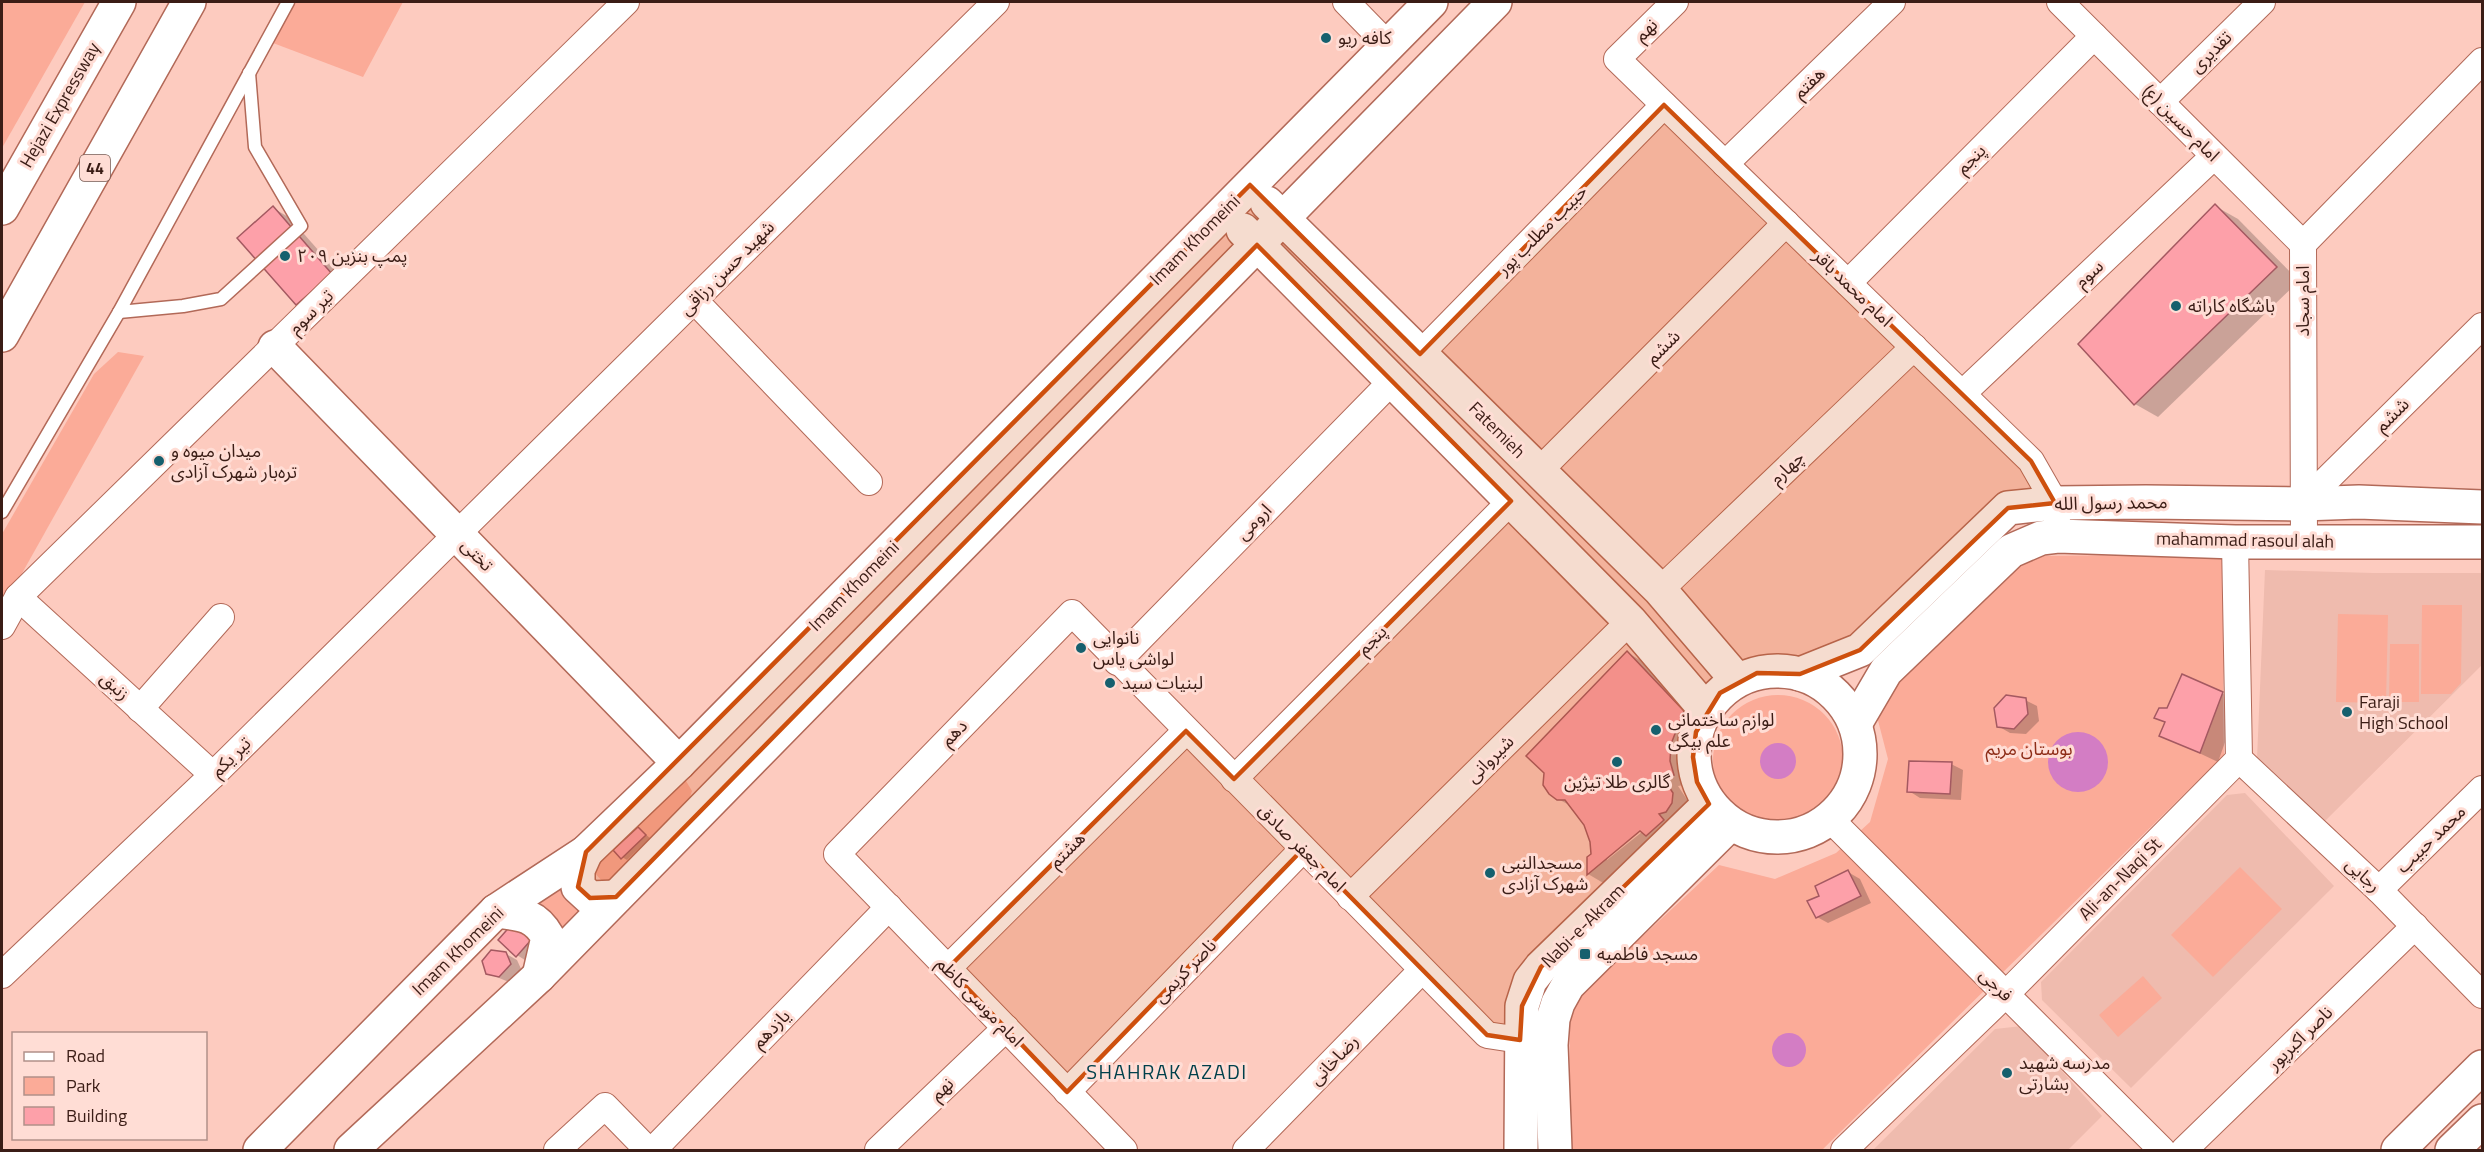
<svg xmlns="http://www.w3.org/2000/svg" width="2484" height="1152" font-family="'Titillium Web','Noto Sans Arabic',sans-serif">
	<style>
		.built { fill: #efbbae }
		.green { fill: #fbab98 }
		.water { fill: #d37dc4 }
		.shadow { fill: #0003; fill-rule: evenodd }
		.building { fill: #fda0a9; stroke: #a45961; stroke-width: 1.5 }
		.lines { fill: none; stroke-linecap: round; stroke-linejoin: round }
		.lane-casing { stroke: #b26958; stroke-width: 15 }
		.street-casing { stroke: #b26958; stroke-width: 28 }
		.secondary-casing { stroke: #b26958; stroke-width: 36 }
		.highway-casing { stroke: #b26958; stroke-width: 36 }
		.lane { stroke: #fff; stroke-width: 12 }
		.street { stroke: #fff; stroke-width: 26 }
		.secondary { stroke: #fff; stroke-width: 33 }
		.highway { stroke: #fff; stroke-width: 33 }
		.marked { fill: #ce500e; fill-opacity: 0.2; stroke: #ce500e; stroke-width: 4.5; stroke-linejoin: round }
		.poi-dot { fill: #16606e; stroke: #ffddd5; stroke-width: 2 }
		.labels { text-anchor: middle; stroke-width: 6; stroke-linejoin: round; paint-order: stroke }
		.shield { fill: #ffddd5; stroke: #76574f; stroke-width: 1.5 }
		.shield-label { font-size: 16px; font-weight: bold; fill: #3b1d16 }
		.street-label { font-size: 18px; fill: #3b1d16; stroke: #ffddd5 }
		.poi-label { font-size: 18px; fill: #3b1d16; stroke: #ffddd5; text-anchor: start }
		.park-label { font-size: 18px; fill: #8e2d18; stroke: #ffddd5 }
		.neighbourhood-label { font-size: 20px; letter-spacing: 1.5px; fill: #00404b; stroke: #ffddd5 }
	</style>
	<rect width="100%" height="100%" fill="#fdcbbf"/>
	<g class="built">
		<polygon points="2265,570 2373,573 2482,573 2482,665 2324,822 2257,759"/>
		<polygon points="2245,793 2334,886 2131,1088 2042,1000 2041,982 2227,795"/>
		<polygon points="2022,1026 2102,1116 2068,1150 1873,1150 1995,1029"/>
	</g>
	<g class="green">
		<polygon points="2,2 85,2 2,148"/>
		<polygon points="296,2 403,2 363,77 273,43"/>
		<polygon points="118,352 144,356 2,609 2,534 94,374"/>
		<polygon points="2226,554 2223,692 2224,755 1822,1150 1569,1150 1570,1004 1719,865 1775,879 1836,853 1870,822 1888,759 1874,705 2023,556"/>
		<polygon points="2422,605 2462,605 2461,683 2451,694 2421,694"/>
		<polygon points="2338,614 2388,615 2386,703 2336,702"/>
		<polygon points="2390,644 2419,644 2419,702 2389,702"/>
		<circle cx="1778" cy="760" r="65"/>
		<polygon points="686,781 692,791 690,797 608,881 602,881 593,871 597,866 678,782"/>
		<path d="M573,864L587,903L567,933C551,922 554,907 533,900Z"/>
		<polygon points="2240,867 2282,909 2213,977 2171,935"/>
		<polygon points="2143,976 2162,998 2118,1037 2099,1015"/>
	</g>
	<g class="water">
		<circle cx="2078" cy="762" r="30"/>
		<circle cx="1778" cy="761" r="18"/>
		<circle cx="1789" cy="1050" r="17"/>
	</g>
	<g class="shadow">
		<polygon points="2215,206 2238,219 2299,281 2158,417 2135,404 2080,344"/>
		<polygon points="273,208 290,218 348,284 315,314 297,304"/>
		<path d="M1628,653L1645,663L1700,722L1688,754L1687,772L1691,784L1678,786L1690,804L1605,884L1588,874V858L1592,855L1591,842L1586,825L1571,806L1558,799ZM1645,825L1647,828L1607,860V856Z"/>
		<polygon points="2222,693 2239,703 2218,762 2161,735 2166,723 2168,710"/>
		<polygon points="2025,700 2037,706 2039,721 2026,734 2010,733 1998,726"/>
		<polygon points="1951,764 1963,770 1961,800 1920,798 1909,791"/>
		<polygon points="639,829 650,838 627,860 622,857"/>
		<polygon points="1848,872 1860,879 1871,903 1828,923 1817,917 1821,896"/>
		<polygon points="525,932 542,947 528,962 517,955"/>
		<polygon points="506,954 517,960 522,971 511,983 487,973"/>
	</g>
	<g class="building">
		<polygon points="2215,204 2277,267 2134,405 2078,344"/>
		<polygon points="273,206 332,274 296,305 237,238"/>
		<polygon points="1627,651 1684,711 1671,744 1670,761 1674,775 1662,776 1673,793 1672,803 1666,812 1659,814 1664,820 1646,836 1640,831 1587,875 1587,857 1591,854 1590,842 1584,825 1565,800 1557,800 1549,794 1543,785 1544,773 1526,756"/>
		<polygon points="2182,674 2223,692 2200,753 2159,736 2165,722 2154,718 2159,708 2167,708"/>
		<polygon points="2006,695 2026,698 2028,714 2014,729 1997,727 1994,708"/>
		<polygon points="1909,761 1952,762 1950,794 1907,792"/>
		<polygon points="638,827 646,835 621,859 613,850"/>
		<polygon points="1848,870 1861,896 1816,918 1807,901 1819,896 1815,886"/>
		<polygon points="513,923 531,940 516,957 498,940"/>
		<polygon points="491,950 506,952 511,964 499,977 486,974 482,961"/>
	</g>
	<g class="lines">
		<defs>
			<g id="lane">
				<polyline points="119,312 183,306 221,299 301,226 255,147 249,73"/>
				<polyline points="2,512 119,312 288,2"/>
			</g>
			<g id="street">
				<polyline points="1346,2 1388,45"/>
				<polyline points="1675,2 1617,59 2031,461 2055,503 2057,521"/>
				<polyline points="2060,2 2303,244"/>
				<polyline points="2160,102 2262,2"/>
				<polyline points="1725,164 1892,2"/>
				<polyline points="1848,283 2094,36"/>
				<polyline points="695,301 869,482"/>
				<polyline points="1420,354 1664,105"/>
				<polyline points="1963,393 2214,156"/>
				<polyline points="1539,471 1786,223"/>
				<polyline points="2302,504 2482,326"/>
				<polyline points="2304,542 2303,244 2482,61"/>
				<polyline points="1660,590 1914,347"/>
				<polyline points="18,597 213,775"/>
				<polyline points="2,626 18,597 626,2"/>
				<polyline points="1117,662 1391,382"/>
				<polyline points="140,709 221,617"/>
				<polyline points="2239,759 2379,890 2482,995"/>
				<polyline points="1234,779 1511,501"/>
				<polyline points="1830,819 2162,1150"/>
				<polyline points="2379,890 2482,789"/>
				<polyline points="1350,897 1630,621"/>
				<polyline points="948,968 1186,731"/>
				<polyline points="2,975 213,775 996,2"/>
				<polyline points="1067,1092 1303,849"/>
				<polyline points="557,1150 605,1106 648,1150"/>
				<polyline points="653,1150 889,907"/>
				<polyline points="878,1150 1006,1028"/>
				<polyline points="1124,1150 837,854 1072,613 1487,1035 1540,1043"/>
				<polyline points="1246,1150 1422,970"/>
				<polyline points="1844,1150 2006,994 2239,759 2235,542"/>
				<polyline points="2184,1150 2415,926"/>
			</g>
			<g id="secondary">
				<polyline points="1267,203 1660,590 1737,680"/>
				<polyline points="1243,230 1630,621 1706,710"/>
				<polyline points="275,347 679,763"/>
				<circle cx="1777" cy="754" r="83"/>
				<polyline points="1800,674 1860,650 2008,508 2055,503 2146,502 2302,504 2359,502 2482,507"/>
				<polyline points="1855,724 1886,671 2011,551 2041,538 2058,536 2235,542 2482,542"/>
				<polyline points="586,852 578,870 578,887 590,898 616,897"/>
				<path d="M496,911C521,914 535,914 548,937L539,976"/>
				<polyline points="260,1150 496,911 586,852 679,763 1431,2"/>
				<polyline points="351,1150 539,976 1495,2"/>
				<polyline points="1521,1150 1522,1006 1530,981 1541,967 1709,804"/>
				<polyline points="1555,1150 1551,1045 1553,1019 1558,1003 1568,985 1730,824"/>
				<polyline points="2398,1150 2482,1067"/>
				<polyline points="2452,1150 2482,1121"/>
			</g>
			<g id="highway">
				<polyline points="2,208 119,2"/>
				<polyline points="2,335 189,2"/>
			</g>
		</defs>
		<use href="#lane" class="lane-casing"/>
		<use href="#street" class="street-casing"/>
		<use href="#secondary" class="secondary-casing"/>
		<use href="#highway" class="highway-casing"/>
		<use href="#lane" class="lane"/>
		<use href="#street" class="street"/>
		<use href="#secondary" class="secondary"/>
		<use href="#highway" class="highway"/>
	</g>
	<path class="marked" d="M1664,105L2031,461L2055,503L2008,508L1860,650L1800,674L1757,673L1720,693L1696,732L1693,757L1697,782L1709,804L1541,967L1522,1006L1520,1040L1487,1035L1303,849L1067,1092L948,968L1186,731L1234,779L1511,501L1257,245L616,897L590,898L578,887L586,852L1250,185L1420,354Z"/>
	<g class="poi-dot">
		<circle cx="1326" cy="38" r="6"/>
		<circle cx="285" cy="256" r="6"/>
		<circle cx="2176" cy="306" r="6"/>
		<circle cx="159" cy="461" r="6"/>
		<circle cx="1081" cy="648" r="6"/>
		<circle cx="1110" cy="683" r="6"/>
		<circle cx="2347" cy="712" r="6"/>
		<circle cx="1656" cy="730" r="6"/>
		<circle cx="1617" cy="762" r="6"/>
		<circle cx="1490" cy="873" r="6"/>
		<rect x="1579" y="948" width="12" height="12" rx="3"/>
		<circle cx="2007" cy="1073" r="6"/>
	</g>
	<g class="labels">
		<rect class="shield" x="80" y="155" width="30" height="26" rx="4.5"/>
		<g class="shield-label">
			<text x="95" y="174">44</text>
		</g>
		<g class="street-label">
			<text transform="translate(1646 30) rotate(-45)" y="6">نهم</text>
			<text transform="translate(2211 52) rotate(-45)" y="6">تقدیری</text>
			<text transform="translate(1809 83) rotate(-44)" y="6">هفتم</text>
			<text transform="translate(60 105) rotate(-60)" y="6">Hejazi Expressway</text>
			<text transform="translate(2181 123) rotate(45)" y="6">امام حسین (ع)</text>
			<text transform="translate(1971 159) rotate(-45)" y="6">پنجم</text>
			<text transform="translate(1542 230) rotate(-45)" y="6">حبیب مطلب پور</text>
			<text transform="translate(1195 240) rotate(-45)" y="6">Imam Khomeini</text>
			<text transform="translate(727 268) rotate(-45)" y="6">شهید حسن رزاقی</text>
			<text transform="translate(2089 274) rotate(-43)" y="6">سوم</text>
			<text transform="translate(1853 288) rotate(44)" y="6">امام محمد باقر</text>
			<text transform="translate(2303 301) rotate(-90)" y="6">امام سجاد</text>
			<text transform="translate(311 312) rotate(-45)" y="6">تیر سوم</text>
			<text transform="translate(1663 347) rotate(-45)" y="6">ششم</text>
			<text transform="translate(2392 415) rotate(-45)" y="6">ششم</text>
			<text transform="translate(1497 430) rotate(45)" y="6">Fatemieh</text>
			<text transform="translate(1787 468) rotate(-44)" y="6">چهارم</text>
			<text transform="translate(2111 503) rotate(-1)" y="6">محمد رسول الله</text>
			<text transform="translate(1254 522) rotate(-46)" y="6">ارومی</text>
			<text transform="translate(2245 540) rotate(1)" y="6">mahammad rasoul alah</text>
			<text transform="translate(477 555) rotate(46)" y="6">تختی</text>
			<text transform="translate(854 586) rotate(-45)" y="6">Imam Khomeini</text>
			<text transform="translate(1372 640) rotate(-45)" y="6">پنجم</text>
			<text transform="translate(115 686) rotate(43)" y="6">زنبق</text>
			<text transform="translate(954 733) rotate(-46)" y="6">دهم</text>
			<text transform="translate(231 757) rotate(-45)" y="6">تیر یکم</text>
			<text transform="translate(1490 759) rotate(-45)" y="6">شیروانی</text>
			<text transform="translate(2431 839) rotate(-44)" y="6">محمد حبیب</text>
			<text transform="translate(1302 848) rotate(45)" y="6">امام جعفر صادق</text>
			<text transform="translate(1067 850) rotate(-45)" y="6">هشتم</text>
			<text transform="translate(2363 875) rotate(43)" y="6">رجایی</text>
			<text transform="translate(2120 879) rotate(-45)" y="6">Ali-an-Naqi St</text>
			<text transform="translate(1583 926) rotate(-45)" y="6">Nabi-e-Akram</text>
			<text transform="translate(458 951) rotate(-44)" y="6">Imam Khomeini</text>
			<text transform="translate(1185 971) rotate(-46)" y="6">ناصر کریمی</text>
			<text transform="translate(1996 985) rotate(45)" y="6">فرجی</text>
			<text transform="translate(980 1002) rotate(46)" y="6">امام موسی کاظم</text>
			<text transform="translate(771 1029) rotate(-46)" y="6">یازدهم</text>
			<text transform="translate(2300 1038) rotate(-44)" y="6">ناصر اکبرپور</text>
			<text transform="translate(1334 1060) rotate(-46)" y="6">رضاخانی</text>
			<text transform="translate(942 1089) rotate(-44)" y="6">نهم</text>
		</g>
		<g class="poi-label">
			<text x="1338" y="44">کافه ریو</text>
			<text x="297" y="262">پمپ بنزین ۲۰۹</text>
			<text x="2188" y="312">باشگاه کاراته</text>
			<text x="171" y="457">میدان میوه و<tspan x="171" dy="21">تره‌بار شهرک آزادی</tspan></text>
			<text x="1093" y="644">نانوایی<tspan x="1093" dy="21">لواشی یاس</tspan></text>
			<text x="1122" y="689">لبنیات سید</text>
			<text x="2359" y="708">Faraji<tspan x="2359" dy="21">High School</tspan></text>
			<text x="1668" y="726">لوازم ساختمانی<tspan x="1668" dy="21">علم بیگی</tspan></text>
			<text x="1617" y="788" text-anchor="middle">گالری طلا تیژین</text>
			<text x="1502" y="869">مسجدالنبی<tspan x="1502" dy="21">شهرک آزادی</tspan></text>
			<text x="1597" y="960">مسجد فاطمیه</text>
			<text x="2019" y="1069">مدرسه شهید<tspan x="2019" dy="21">بشارتی</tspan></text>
		</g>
		<g class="park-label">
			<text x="2029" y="755">بوستان مریم</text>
		</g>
		<g class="neighbourhood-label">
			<text x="1167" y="1079">SHAHRAK AZADI</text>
		</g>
	</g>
	<rect width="2484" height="1152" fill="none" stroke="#3b1d16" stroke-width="6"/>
	<rect x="12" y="1032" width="195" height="108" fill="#ffddd5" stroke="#b19089" stroke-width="1.5"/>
	<rect x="24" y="1052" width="30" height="9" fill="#ffffff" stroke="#b19089" stroke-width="1.5"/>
	<text x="66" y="1062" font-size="18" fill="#3b1d16">Road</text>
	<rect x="24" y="1077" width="30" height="18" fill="#fbab98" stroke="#b19089" stroke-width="1.5"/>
	<text x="66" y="1092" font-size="18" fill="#3b1d16">Park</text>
	<rect x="24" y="1107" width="30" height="18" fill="#fda0a9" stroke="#b19089" stroke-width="1.5"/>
	<text x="66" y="1122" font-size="18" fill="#3b1d16">Building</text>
</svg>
